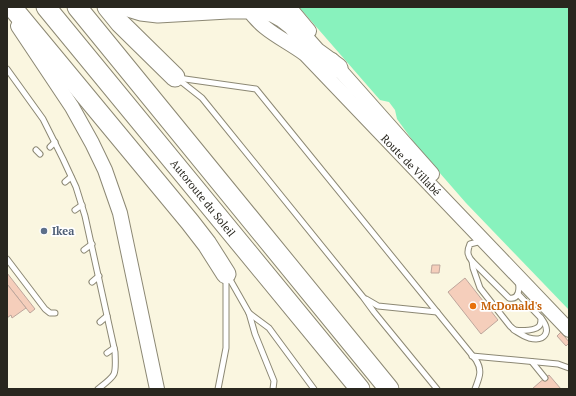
<svg xmlns="http://www.w3.org/2000/svg" width="576" height="396" font-family="'PT Serif',serif">
	<style>
		.green { fill: #88f2bd }
		.building { fill: #f5cebb; stroke: #bda69c }
		.lines { fill: none; stroke-linecap: round; stroke-linejoin: round }
		.lane-casing { stroke: #8c8874; stroke-width: 7 }
		.secondary-casing { stroke: #8c8874; stroke-width: 16 }
		.highway-casing { stroke: #8c8874; stroke-width: 21 }
		.lane { stroke: #fff; stroke-width: 5 }
		.secondary { stroke: #fff; stroke-width: 14 }
		.highway { stroke: #fff; stroke-width: 19 }
		.service-dot { fill: #5c6f8a; stroke: #fff; stroke-width: 1.5 }
		.food-dot { fill: #e8710a; stroke: #fff; stroke-width: 1.5 }
		.labels { text-anchor: middle; stroke-width: 3.5; stroke-linejoin: round; paint-order: stroke }
		.street-label { font-size: 11px; fill: #29271f; stroke: #fff }
		.service-label { font-size: 11px; font-weight: bold; fill: #4e5e75; stroke: #fff; text-anchor: start }
		.food-label { font-size: 11px; font-weight: bold; fill: #c56008; stroke: #fff; text-anchor: start }
	</style>
	<rect width="100%" height="100%" fill="#faf6e0"/>
	<polygon class="green" points="299,7 569,7 569,310 466,203 418,148 397,119 395,110 389,102 380,100"/>
	<g class="building">
		<polygon points="432,265 440,265 439,273 431,273"/>
		<polygon points="7,273 35,309 30,313 7,284"/>
		<polygon points="465,278 498,320 481,334 448,292"/>
		<polygon points="7,284 26,308 12,318 11,315 7,318"/>
		<polygon points="561,332 569,342 569,343 566,346 557,336"/>
		<polygon points="549,375 561,389 532,389 540,382"/>
	</g>
	<g class="lines">
		<defs>
			<g id="lane">
				<path d="M7,69L43,119L63,159L76,187L85,216L115,352C116,376 117,374 98,389"/>
				<path d="M178,78L256,89L476,360C483,371 479,378 475,389"/>
				<polyline points="178,79 202,98 363,297 374,312 437,389"/>
				<polyline points="50,147 55,142"/>
				<polyline points="36,150 40,154"/>
				<polyline points="65,182 71,177"/>
				<polyline points="75,210 82,205"/>
				<path d="M482,241L470,244C467,251 467,255 472,261L509,298C519,300 520,289 518,281"/>
				<polyline points="84,250 92,244"/>
				<polyline points="7,259 45,309 50,313 55,313"/>
				<path d="M472,261L473,268L480,288L510,326C512,328 513,329 515,330C521,331 537,331 540,325C541,323 541,321 541,318L518,294"/>
				<polyline points="228,276 249,313 255,334 274,381 273,389"/>
				<polyline points="92,282 99,276"/>
				<polyline points="366,299 378,306 437,312"/>
				<polyline points="249,313 269,328 314,389"/>
				<polyline points="100,322 107,316"/>
				<path d="M514,330C519,333 523,336 529,338C545,342 552,332 541,318"/>
				<polyline points="107,353 114,348"/>
				<polyline points="472,356 558,364 569,368"/>
				<polyline points="532,362 545,378"/>
				<polyline points="218,389 226,348 226,277"/>
			</g>
			<g id="secondary">
				<path d="M247,7C262,31 283,38 305,54L569,330"/>
				<polyline points="289,7 309,31"/>
				<polyline points="18,26 72,107 92,143 105,170 120,213 157,389"/>
				<polyline points="332,60 338,68 432,174"/>
			</g>
			<g id="highway">
				<polyline points="12,7 190,222 207,244 226,274"/>
				<polyline points="46,7 360,389"/>
				<polyline points="77,7 389,389"/>
				<polyline points="107,7 120,23 175,77"/>
				<polyline points="128,7 141,11 158,13 228,9 262,9 274,13 283,18 292,25 316,52 338,68"/>
			</g>
		</defs>
		<use href="#lane" class="lane-casing"/>
		<use href="#secondary" class="secondary-casing"/>
		<use href="#highway" class="highway-casing"/>
		<use href="#lane" class="lane"/>
		<use href="#secondary" class="secondary"/>
		<use href="#highway" class="highway"/>
	</g>
	<circle class="service-dot" cx="44" cy="231" r="4"/>
	<circle class="food-dot" cx="473" cy="306" r="4"/>
	<g class="labels">
		<g class="street-label">
			<text transform="translate(411 165) rotate(46)" y="4">Route de Villabé</text>
			<text transform="translate(203 198) rotate(51)" y="4">Autoroute du Soleil</text>
		</g>
		<g class="service-label">
			<text x="52" y="235">Ikea</text>
		</g>
		<g class="food-label">
			<text x="481" y="310">McDonald's</text>
		</g>
	</g>
	<rect width="576" height="396" fill="none" stroke="#29271f" stroke-width="16"/>
</svg>
